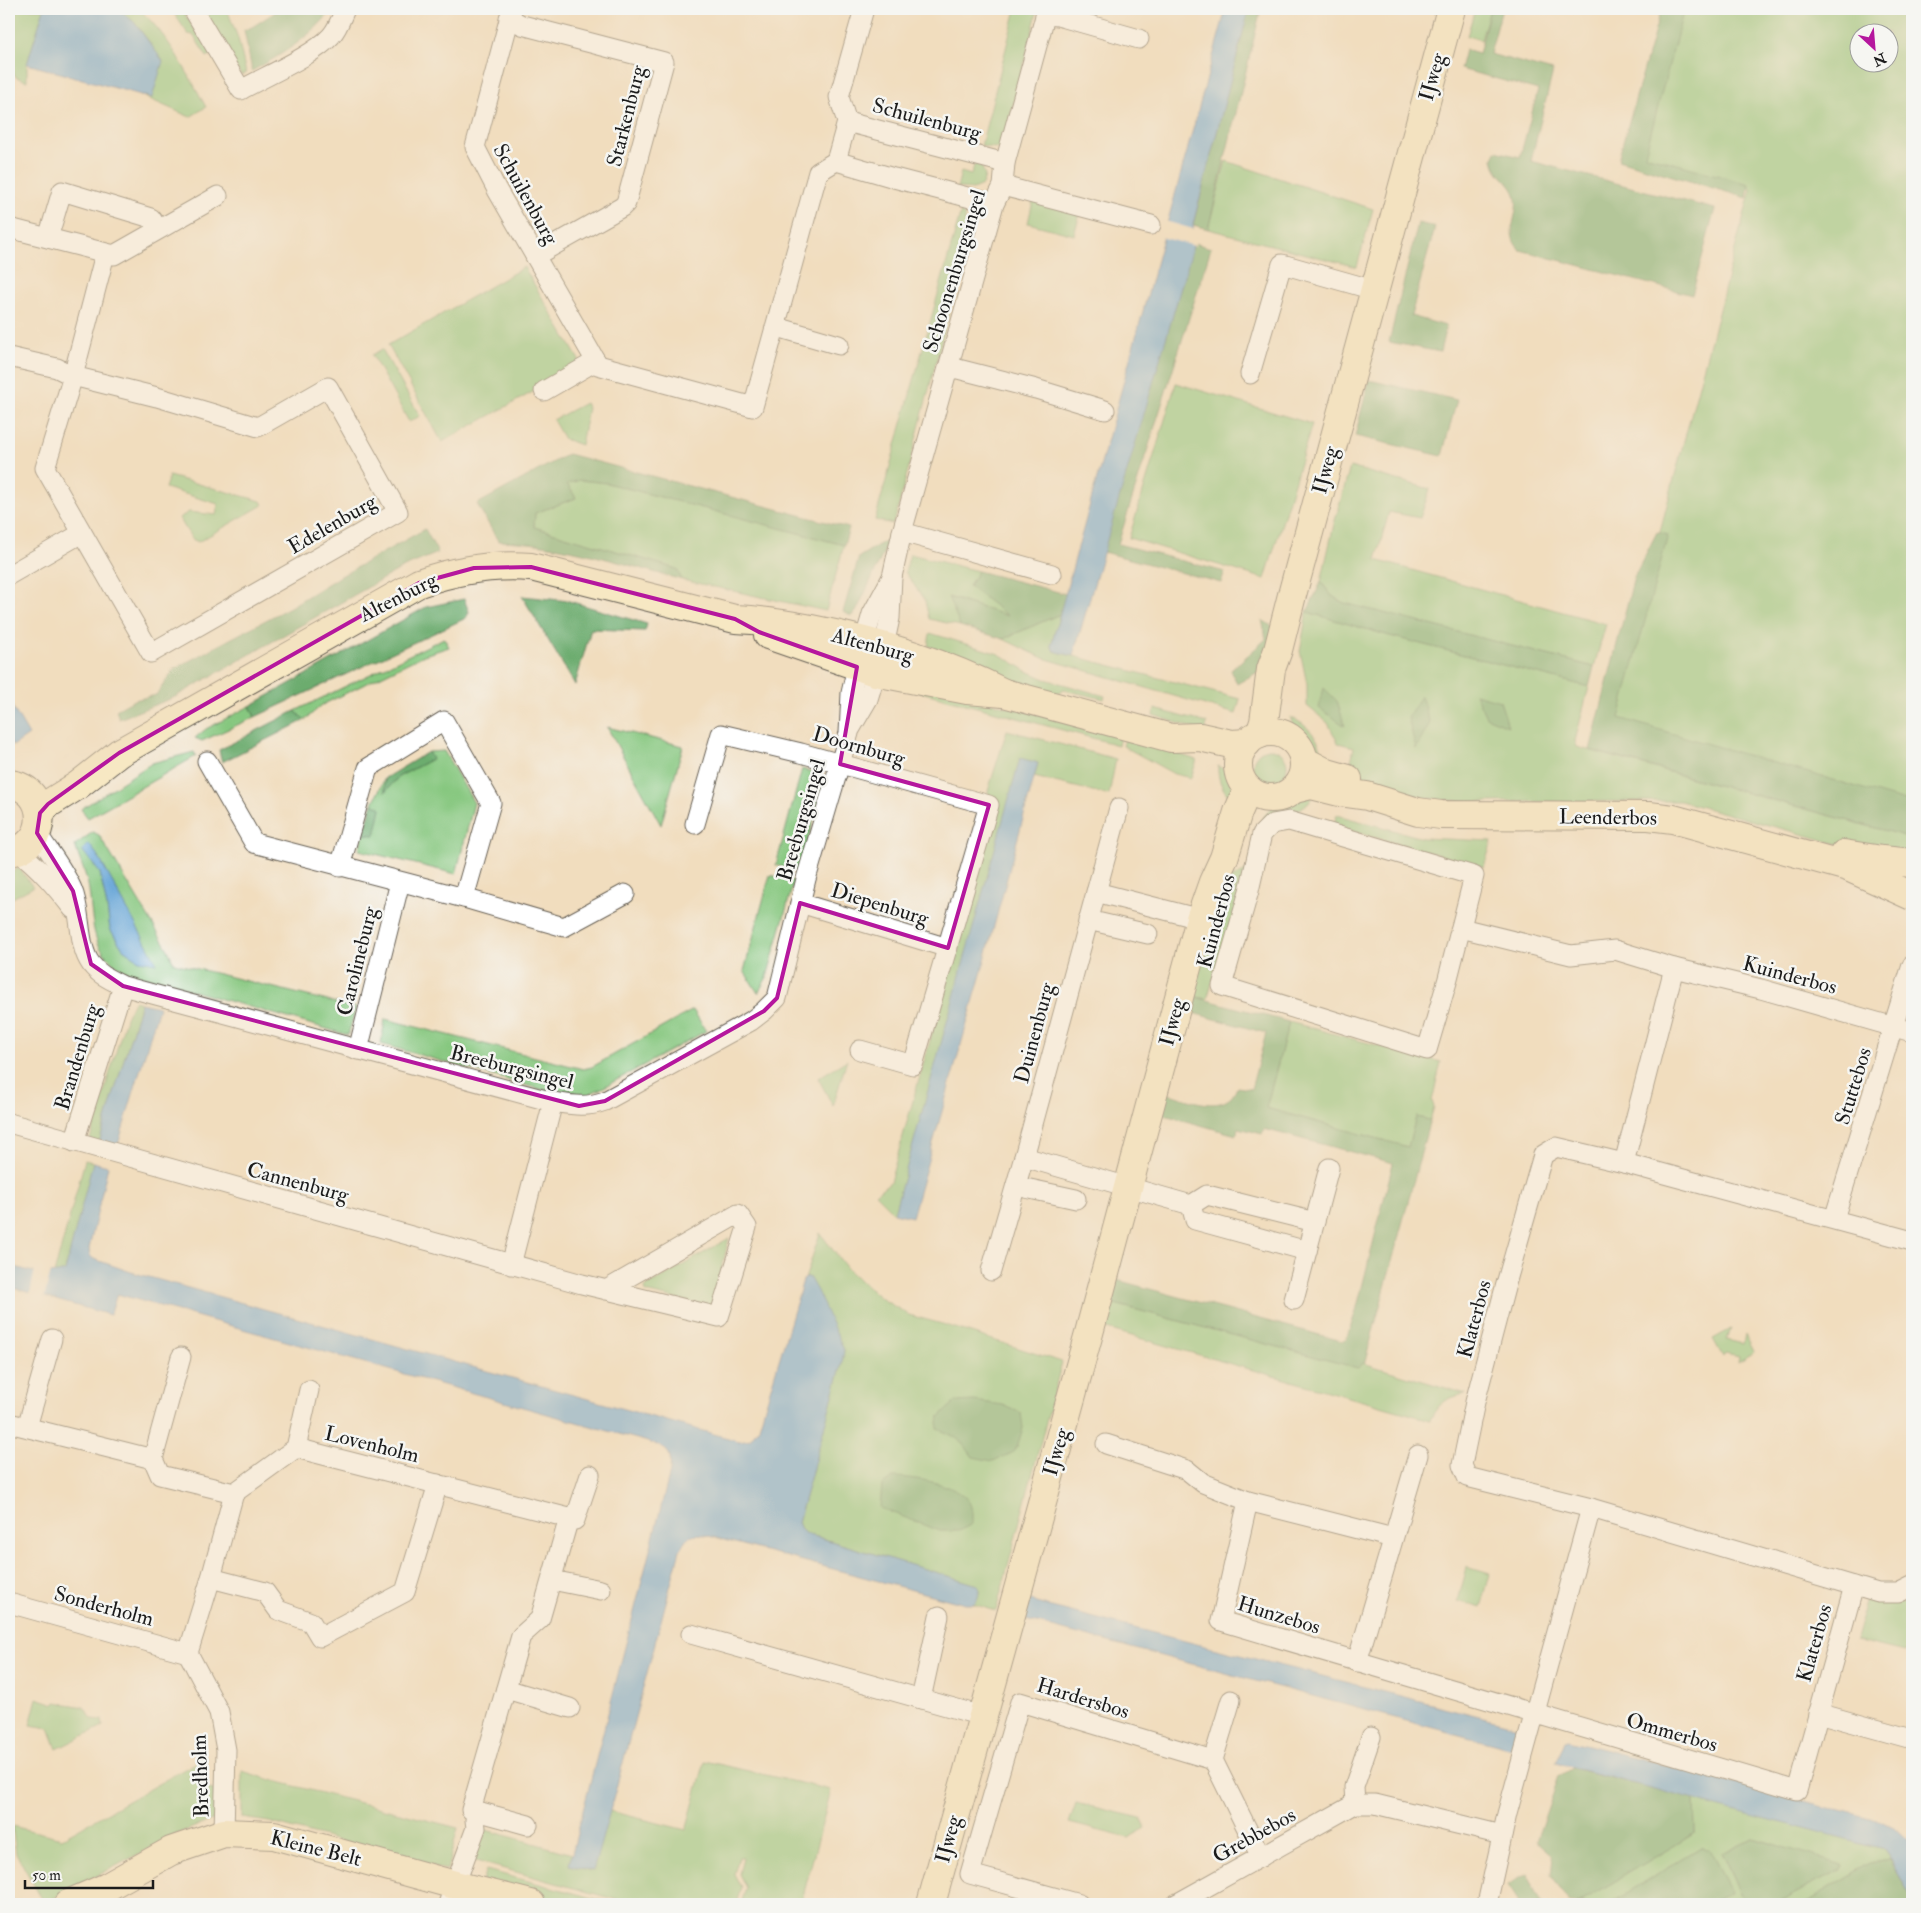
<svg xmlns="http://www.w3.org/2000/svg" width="1921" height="1913" font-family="'IM FELL Double Pica',serif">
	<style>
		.green { fill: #86c77f; stroke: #51724e; fill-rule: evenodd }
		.forest { fill: #6cac6e; stroke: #446445 }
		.water { fill: #65a4d7; stroke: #40607a }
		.pier { fill: #f1ddbe }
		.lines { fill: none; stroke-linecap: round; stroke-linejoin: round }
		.street-casing { stroke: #676055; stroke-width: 21 }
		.secondary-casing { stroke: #676055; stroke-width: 30 }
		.street { stroke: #fff; stroke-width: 19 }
		.secondary { stroke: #f7e8c3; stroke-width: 28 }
		.marked { fill: none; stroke: #b5179e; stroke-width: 4; stroke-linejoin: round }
		.labels { text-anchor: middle; stroke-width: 5; stroke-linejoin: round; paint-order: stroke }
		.street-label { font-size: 21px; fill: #1c1c1c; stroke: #f6f6f2 }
	</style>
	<rect width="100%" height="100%" fill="#f6f6f2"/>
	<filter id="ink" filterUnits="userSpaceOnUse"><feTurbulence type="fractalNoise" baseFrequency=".02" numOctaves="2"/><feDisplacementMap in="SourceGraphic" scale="10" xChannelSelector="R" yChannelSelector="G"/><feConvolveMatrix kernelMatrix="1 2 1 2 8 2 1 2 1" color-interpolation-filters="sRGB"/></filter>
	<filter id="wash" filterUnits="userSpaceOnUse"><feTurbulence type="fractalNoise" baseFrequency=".0096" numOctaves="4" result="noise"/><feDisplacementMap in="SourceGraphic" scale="20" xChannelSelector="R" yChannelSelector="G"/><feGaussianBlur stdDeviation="1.12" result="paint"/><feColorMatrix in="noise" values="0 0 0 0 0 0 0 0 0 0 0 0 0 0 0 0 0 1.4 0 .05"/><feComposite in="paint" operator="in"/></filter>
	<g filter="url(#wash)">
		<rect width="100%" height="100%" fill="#f1ddbe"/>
		<g class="green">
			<polygon points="9,9 44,9 27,64 27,81 16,77 9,66"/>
			<path d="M118,9H139C169,36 187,72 206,107L190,117L140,95L152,98L151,44L134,22Z"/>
			<polygon points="169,9 181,9 212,54 207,57 193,35 188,34 175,15"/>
			<polygon points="199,9 227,9 238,38 246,73 241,75"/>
			<polygon points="1016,9 1038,9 1002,149 981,146"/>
			<polygon points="1475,9 1490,9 1481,40 1467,36"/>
			<path d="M1676,9H1912V810L1608,727L1751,189L1636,155ZM1858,32H1888V62H1858Z"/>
			<polygon points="1226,161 1373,209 1357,267 1208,229"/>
			<polygon points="975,163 982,167 985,176 982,185 973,189 957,188 961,172 971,175"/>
			<polygon points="1033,201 1080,213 1074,235 1028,223"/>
			<polygon points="961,211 965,217 966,247 896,516 893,524 875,520"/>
			<polygon points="524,267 582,365 442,442 388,345"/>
			<polygon points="382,349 420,416 409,422 372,355"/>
			<polygon points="1176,383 1312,424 1265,579 1129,538"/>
			<polygon points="585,403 588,408 581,445 564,439 553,420"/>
			<polygon points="1350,467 1430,489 1420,518 1389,512 1376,560 1606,624 1594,667 1344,603 1332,596 1321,582 1334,524"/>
			<polygon points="169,476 261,501 263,505 198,542 192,539 179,518 189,512 216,515 218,504 165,488"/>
			<polygon points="580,480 607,483 844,545 826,611 682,580 676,569 534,527 535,513 576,498 567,484"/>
			<polygon points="910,554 978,571 969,586 1010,617 949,597 960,626 929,619 925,601 905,572"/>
			<polygon points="1307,612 1390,636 1589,687 1575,741 1577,747 1912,838 1912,855 1849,847 1680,801 1468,802 1426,798 1387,788 1349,772 1354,747 1338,743 1328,723 1307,706 1307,684 1300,651"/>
			<polygon points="1060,614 1051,646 1054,651 1240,699 1236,714 1043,658 1003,639"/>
			<polygon points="930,633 999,654 1027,671 1045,679 1105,696 1104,699 1064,690 1052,697 1001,678 976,663 928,646"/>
			<polygon points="444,638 449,647 424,655 322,705 305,720 295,711"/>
			<polygon points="917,685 1121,734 1118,745 917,691"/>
			<polygon points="250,706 255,717 202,741 195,738 206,729"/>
			<polygon points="1155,709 1207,723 1205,732 1153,715"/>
			<path d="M1290,717C1309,725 1320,739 1324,759L1312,756L1304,741L1294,728Z"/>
			<polygon points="607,727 683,746 661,825"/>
			<polygon points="1007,730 1116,759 1109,795 1034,777 1038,763 1022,759 894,1213 875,1194 890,1182 992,821 988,791"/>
			<polygon points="1126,735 1162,745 1178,754 1197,760 1191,778 1174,774 1123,746"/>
			<circle cx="1270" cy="766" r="17"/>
			<polygon points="444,751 474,803 456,874 359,850 363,834 375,835 381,808 373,803 385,778 385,791 398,777 431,759 428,752"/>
			<polygon points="194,752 196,756 88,818 81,809 152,763"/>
			<path d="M1218,766C1233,772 1235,787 1234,801C1223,792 1217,780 1218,766Z"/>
			<polygon points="802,769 826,776 799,872 776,865"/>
			<path d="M1301,796H1314C1301,813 1284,817 1263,818L1271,808Z"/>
			<polygon points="1337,815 1423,838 1492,841 1484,867 1333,826"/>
			<path d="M93,832L99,835L167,948L174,963L356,1008L348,1035L130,973C90,954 94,928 89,890C87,875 79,860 75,845ZM100,873L139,960L123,949L110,929L107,907Z"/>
			<polygon points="19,868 33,887 9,900 9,874"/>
			<polygon points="1248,870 1207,999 1189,995 1224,882"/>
			<polygon points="770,875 794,881 767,977 758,993 744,971"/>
			<polygon points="134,1001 141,1003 99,1143 90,1139 126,1018"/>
			<polygon points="693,1010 706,1031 604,1087 587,1095 575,1097 543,1090 381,1044 385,1019 583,1069 592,1067"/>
			<polygon points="1289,1022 1441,1062 1432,1101 1434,1107 1430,1120 1416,1117 1408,1147 1266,1108"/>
			<polygon points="847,1060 833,1106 818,1078"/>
			<polygon points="85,1160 93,1162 90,1178 65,1271 54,1274"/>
			<path d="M820,1233L849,1271L882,1299L909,1315L946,1325L1062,1362L996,1611L973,1604C979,1600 980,1591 978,1585L817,1537C806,1535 802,1534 798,1522L842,1363L844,1350L807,1277L805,1279Z"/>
			<polygon points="729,1238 714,1301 710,1307 645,1292 644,1288"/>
			<path d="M1107,1302L1358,1368L1363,1363L1466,1394C1448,1397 1438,1403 1430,1420L1100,1327Z"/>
			<polygon points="1731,1329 1727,1340 1743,1344 1745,1334 1755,1352 1738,1362 1739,1357 1725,1354 1723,1357 1713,1339"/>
			<polygon points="1467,1567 1490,1574 1481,1608 1458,1601"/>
			<polygon points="1867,1597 1912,1606 1912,1654 1855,1640"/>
			<polygon points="37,1698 55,1704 56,1702 84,1707 92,1719 102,1720 103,1726 57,1749 49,1728 30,1725"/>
			<polygon points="206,1757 203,1788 214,1790 217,1818 177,1834 45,1903 39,1894 16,1853 12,1826 62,1838"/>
			<polygon points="705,1761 831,1790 801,1904 741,1904 746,1888 739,1874 743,1858 739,1857 734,1874 741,1887 736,1904 632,1904 472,1860 479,1828 572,1854 569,1865 592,1871 610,1811 686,1830"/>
			<polygon points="242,1771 275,1781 458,1828 447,1870 269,1822 242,1818"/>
			<polygon points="1694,1799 1884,1850 1889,1860 1871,1863 1803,1904 1774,1904 1842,1869 1844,1865 1752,1838 1722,1853 1745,1904 1708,1904 1731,1891 1701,1847 1608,1904 1577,1904 1695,1833"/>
			<polygon points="1076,1803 1141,1818 1146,1828 1128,1838 1069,1823"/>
			<polygon points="486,1870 616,1904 564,1904 482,1882"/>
		</g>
		<g class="forest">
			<path d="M280,9H333C311,37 283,54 252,71L244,30L252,27Z"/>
			<polygon points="1249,9 1261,9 1208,229 1193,225"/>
			<path d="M1490,9H1502L1490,54L1553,71L1531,161L1715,209L1692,295L1520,250C1503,233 1519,218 1516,199C1515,188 1505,181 1499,173C1496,170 1494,164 1493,159L1496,151L1520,157L1538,90L1460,69L1465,50L1479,54Z"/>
			<polygon points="1661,9 1684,9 1645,155 1749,184 1747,198 1618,160"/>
			<polygon points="1418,223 1435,227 1411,316 1446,326 1440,352 1389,342"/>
			<polygon points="1194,243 1211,248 1118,544 1225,572 1221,583 1103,552"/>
			<polygon points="1369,380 1457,400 1442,456 1355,436"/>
			<path d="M568,454L849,528L844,545L607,483L580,480L567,484L576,498L535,513L534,527L677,569L682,580C622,564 560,542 498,541L477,504Z"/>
			<polygon points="425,529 438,553 402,568 175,697 119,719 116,710 134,700 156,695 174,669 290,607 332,581"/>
			<polygon points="1657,532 1668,535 1619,718 1912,803 1912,838 1590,750 1634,577"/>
			<polygon points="891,537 856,612 851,616 843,612 859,557"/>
			<polygon points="978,571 1066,594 1060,614 1003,639 960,626 948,597 1008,616 969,586"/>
			<polygon points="1321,582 1332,596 1344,603 1594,667 1589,687 1390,636 1307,612"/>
			<polygon points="522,596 569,601 647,624 645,631 591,629 575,685"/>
			<polygon points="464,599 469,612 466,618 255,717 250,706 426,607"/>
			<polygon points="1262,620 1279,630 1270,665 1237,684 1231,670 1266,639"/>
			<polygon points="1324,688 1337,701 1345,726 1319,708"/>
			<polygon points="1475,694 1500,701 1508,726 1486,717"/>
			<polygon points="1421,696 1430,723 1416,749 1408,718"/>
			<polygon points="295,711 305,720 222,762 219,750"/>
			<polygon points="428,752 432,759 398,777 385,792 385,778"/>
			<polygon points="373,803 381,808 375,835 363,834"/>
			<path d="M1189,995L1289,1022L1266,1108L1408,1147L1416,1117L1430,1120L1365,1362L1358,1368L1107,1302L1113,1279L1342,1341L1346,1340L1356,1311L1393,1163L1264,1129L1262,1134L1239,1128L1236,1135L1157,1113L1163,1092C1185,1098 1227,1118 1237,1087L1251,1089L1266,1033L1185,1011Z"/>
			<path d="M974,1401L1003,1405L1021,1413L1023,1428L1017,1447L1012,1453L993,1461L973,1457C961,1440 956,1436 937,1429L939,1417L955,1402Z"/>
			<path d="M894,1477C915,1478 950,1482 966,1498C973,1505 972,1515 972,1524L959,1531H940L880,1508L882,1485Z"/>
			<polygon points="1572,1768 1694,1799 1695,1833 1577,1904 1570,1904 1551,1876 1553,1856 1536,1841 1559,1776"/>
			<polygon points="1752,1838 1843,1864 1844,1865 1842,1869 1774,1904 1745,1904 1722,1853"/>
			<polygon points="1701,1847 1709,1850 1731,1891 1708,1904 1608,1904"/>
			<polygon points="1889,1860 1912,1900 1912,1904 1803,1904 1871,1863"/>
			<polygon points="1527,1874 1543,1904 1516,1904 1519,1902 1508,1885"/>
		</g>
		<g class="water">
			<polygon points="44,9 118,9 134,22 163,61 152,98 27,64"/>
			<polygon points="1226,9 1249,9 1193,224 1194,243 1073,656 1054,651 1051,646"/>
			<polygon points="9,701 29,735 13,746 9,739"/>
			<polygon points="1020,758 1038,763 982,971 912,1217 894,1213"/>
			<polygon points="89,844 98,856 157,963 139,960 123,949 110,929 107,907 100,873 82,850"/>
			<polygon points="141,1003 159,1007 117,1148 99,1143"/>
			<path d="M93,1162L108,1166L89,1249L90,1256L94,1259L131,1272L739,1441L750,1439L759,1427L803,1280L807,1277H809L817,1291L844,1350L842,1363L798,1522C802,1534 806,1535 817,1537L978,1585C980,1591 979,1600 973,1604H965L705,1535C689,1532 688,1538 680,1550L610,1811L593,1871L569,1865L670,1472C671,1454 671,1451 655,1444L117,1294L110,1315L9,1287V1265C26,1270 47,1278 65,1271Z"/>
			<polygon points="1028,1598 1036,1603 1522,1727 1516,1750 1022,1619"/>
			<path d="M1568,1740L1871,1818C1879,1822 1890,1824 1897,1829C1919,1842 1912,1878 1912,1900L1884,1850L1556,1763L1565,1741Z"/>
		</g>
		<g class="pier">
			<polygon points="1165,221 1196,230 1195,246 1161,237"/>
			<polygon points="35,1270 51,1271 44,1298 30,1294"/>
		</g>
	</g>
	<g filter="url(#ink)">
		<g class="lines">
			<defs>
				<g id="street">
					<path d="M193,9L241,90C265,76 313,56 331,36C338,28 341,19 345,9"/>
					<polyline points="512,9 475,147 497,190 598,365 753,407 818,172 836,161 847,122"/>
					<polyline points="1045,15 1058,16 1139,39"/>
					<polyline points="509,18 522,25 664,62 626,203 622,207 535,256"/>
					<polyline points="847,122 1005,163"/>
					<polyline points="847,122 839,97 864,9"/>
					<polyline points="836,161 894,178 994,204"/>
					<polyline points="1003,186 1151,225"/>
					<polyline points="9,228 114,255 218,196"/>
					<polyline points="48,238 62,191 151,218 158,229"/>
					<polyline points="777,327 839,345"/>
					<polyline points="9,357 57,368 73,376 157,397 258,427 328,387 398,512 151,653 45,468 73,376 105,254"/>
					<polyline points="949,369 958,369 1036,389 1105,410"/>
					<polyline points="1250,374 1282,264 1374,290"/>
					<polyline points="544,391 596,361"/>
					<polyline points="902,532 1052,574"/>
					<polyline points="9,575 82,533"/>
					<polyline points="851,728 868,699 884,646 890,618 892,577 902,532 994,204 1003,186 1005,163 1047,9"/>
					<polyline points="207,761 254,843 464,898 564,927 625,894"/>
					<polygon points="1289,821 1474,876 1447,982 1427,1050 1222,986 1249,891 1262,834 1272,824"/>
					<polyline points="695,824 721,734 801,753 989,805 913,1065 860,1050"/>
					<path d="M37,833C49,852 63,868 72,889C82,911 77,945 91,964C99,975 111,980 123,986L553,1102C572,1105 586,1108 605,1101L751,1021L764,1011L777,998L806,879L849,733L851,693L857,667L872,614L892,577"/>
					<path d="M17,850C40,868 56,887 73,909"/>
					<polyline points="340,867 368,768 444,721 491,803 464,898"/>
					<polyline points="1096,892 1200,919"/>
					<polyline points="800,903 948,948"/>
					<polyline points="1088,920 1148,934"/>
					<polyline points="1461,928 1571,955 1615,950 1674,968 1761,989 1912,1032"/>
					<polyline points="358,1050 400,882"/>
					<polyline points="9,1123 582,1284 719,1317 747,1227 738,1214 606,1290"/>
					<polyline points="74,1142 123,986"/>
					<polyline points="1024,1157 1191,1205 1207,1195 1315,1222"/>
					<polyline points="1624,1163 1674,968"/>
					<polyline points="1016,1186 1076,1199"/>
					<polyline points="1191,1205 1195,1220 1307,1251"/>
					<polyline points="1834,1219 1912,965"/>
					<polyline points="1912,1241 1624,1163 1556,1147 1543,1155 1506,1284 1475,1402 1462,1465 1467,1477 1591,1508 1878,1593 1898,1593 1912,1586"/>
					<polyline points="511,1265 553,1102"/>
					<polyline points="991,1271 1024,1157 1119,808"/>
					<polyline points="1294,1300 1329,1168"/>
					<polyline points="9,1423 153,1459 160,1475 234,1493 211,1578 188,1653 219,1712 226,1750 224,1833"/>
					<polyline points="27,1427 52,1339"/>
					<polyline points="1106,1444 1187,1470 1203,1483 1248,1501 1393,1538"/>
					<polyline points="296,1448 569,1518 540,1619 521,1636 471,1810 477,1811 475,1820 476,1828 448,1904"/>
					<polyline points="153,1459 181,1357"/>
					<polyline points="234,1493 296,1448 309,1390"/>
					<polyline points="1248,1501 1221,1621 1797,1791 1854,1586"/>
					<polyline points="569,1518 575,1520 590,1475"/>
					<polyline points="211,1578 265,1592 278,1610 311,1622 320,1637 405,1592 438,1484"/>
					<polyline points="552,1580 601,1590"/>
					<polyline points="9,1603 188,1653"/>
					<polyline points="691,1634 982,1716"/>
					<polyline points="1357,1662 1418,1455"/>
					<polyline points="506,1689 570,1708"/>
					<polyline points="921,1699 939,1616"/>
					<polyline points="1818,1713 1912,1739"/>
					<polyline points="1213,1760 1231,1700"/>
					<polyline points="1355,1804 1354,1787 1371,1737"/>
					<polyline points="477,1811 528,1825"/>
					<polyline points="1079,1904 970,1874 1020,1702 1213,1760 1261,1857"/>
					<polyline points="1176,1904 1355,1804 1375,1804 1502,1835"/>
					<polyline points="1487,1904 1507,1814 1591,1508"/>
				</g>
				<g id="secondary">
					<polyline points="768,635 875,672 967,690 1004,693 1171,738 1200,737 1231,744 1247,743"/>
					<circle cx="1271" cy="765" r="33"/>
					<polyline points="1260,734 1264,722 1271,669 1278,650 1292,595 1451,9"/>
					<polyline points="1304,761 1327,773 1348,779"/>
					<path d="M9,784C50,788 50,847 9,852"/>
					<polyline points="1295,789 1311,785 1339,792 1367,796 1418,812 1441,815 1649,816 1673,819 1848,867 1912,896"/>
					<path d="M40,813L48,804L77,786L119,753L419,583C456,570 492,564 531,567L735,619C762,620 786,624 811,629C878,642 943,662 1004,693"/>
					<polyline points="1844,854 1882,860 1912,863"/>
					<polyline points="68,1904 107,1887 171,1851 224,1833 274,1835 455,1885 531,1904"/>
					<polyline points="931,1904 1089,1333 1200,919 1213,882 1224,858 1238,812 1248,789"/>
				</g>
			</defs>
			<use href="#street" class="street-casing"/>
			<use href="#secondary" class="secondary-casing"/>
			<use href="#street" class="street"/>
			<use href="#secondary" class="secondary"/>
		</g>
	</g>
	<path d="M0 0H1921V1913H0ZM531,567L735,619L759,632L857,667L840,764L989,805L948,948L800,903L777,998L764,1011L605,1101L579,1106L123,986L91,964L73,891L37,833L40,813L48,804L119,753L419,583L474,568Z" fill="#f1ddbe" fill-opacity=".55" fill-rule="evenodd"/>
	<path class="marked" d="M531,567L735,619L759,632L857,667L840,764L989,805L948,948L800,903L777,998L764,1011L605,1101L579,1106L123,986L91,964L73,891L37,833L40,813L48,804L119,753L419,583L474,568Z"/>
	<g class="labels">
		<g class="street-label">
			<text transform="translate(1432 77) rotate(-74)" y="7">IJweg</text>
			<text transform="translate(626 116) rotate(-76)" y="7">Starkenburg</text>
			<text transform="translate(927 119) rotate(15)" y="7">Schuilenburg</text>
			<text transform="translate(526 194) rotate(61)" y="7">Schuilenburg</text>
			<text transform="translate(954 271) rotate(-73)" y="7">Schoonenburgsingel</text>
			<text transform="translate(1325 470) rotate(-75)" y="7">IJweg</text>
			<text transform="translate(332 524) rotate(-30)" y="7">Edelenburg</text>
			<text transform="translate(398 597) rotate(-27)" y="7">Altenburg</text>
			<text transform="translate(873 645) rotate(15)" y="7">Altenburg</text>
			<text transform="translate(859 746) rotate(16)" y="7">Doornburg</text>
			<text transform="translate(1608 817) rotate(1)" y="7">Leenderbos</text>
			<text transform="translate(801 820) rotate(-74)" y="7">Breeburgsingel</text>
			<text transform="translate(880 904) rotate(17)" y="7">Diepenburg</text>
			<text transform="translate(1216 921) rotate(-75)" y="7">Kuinderbos</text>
			<text transform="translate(357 961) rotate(-76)" y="7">Carolineburg</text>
			<text transform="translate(1790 975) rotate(15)" y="7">Kuinderbos</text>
			<text transform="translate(1172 1022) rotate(-75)" y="7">IJweg</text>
			<text transform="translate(1034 1033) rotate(-75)" y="7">Duinenburg</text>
			<text transform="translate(77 1057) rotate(-73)" y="7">Brandenburg</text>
			<text transform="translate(512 1067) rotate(14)" y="7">Breeburgsingel</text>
			<text transform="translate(1853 1086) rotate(-73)" y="7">Stuttebos</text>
			<text transform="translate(298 1182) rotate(15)" y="7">Cannenburg</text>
			<text transform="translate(1474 1319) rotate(-75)" y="7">Klaterbos</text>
			<text transform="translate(372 1444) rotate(14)" y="7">Lovenholm</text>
			<text transform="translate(1056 1452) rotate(-74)" y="7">IJweg</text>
			<text transform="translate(104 1606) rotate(15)" y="7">Sonderholm</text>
			<text transform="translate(1279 1615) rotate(17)" y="7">Hunzebos</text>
			<text transform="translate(1814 1643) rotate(-74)" y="7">Klaterbos</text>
			<text transform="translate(1083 1698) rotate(17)" y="7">Hardersbos</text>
			<text transform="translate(1672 1732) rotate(16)" y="7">Ommerbos</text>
			<text transform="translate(200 1776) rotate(-92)" y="7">Bredholm</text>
			<text transform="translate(1254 1835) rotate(-29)" y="7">Grebbebos</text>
			<text transform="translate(948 1839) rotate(-75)" y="7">IJweg</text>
			<text transform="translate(316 1848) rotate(14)" y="7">Kleine Belt</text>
		</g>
	</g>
	<rect width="1921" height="1913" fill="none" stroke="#f6f6f2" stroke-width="30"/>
	<g transform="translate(1874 48) rotate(154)"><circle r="24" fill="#f6f6f2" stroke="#9f9f9c"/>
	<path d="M0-4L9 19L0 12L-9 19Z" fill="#b5179e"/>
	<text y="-8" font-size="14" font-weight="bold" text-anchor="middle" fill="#1c1c1c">N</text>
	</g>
	<path d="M25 1880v8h128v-8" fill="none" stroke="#1c1c1c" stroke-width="2.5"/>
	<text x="32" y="1880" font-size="15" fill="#1c1c1c" stroke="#f6f6f2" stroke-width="4" paint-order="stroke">50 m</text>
</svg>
